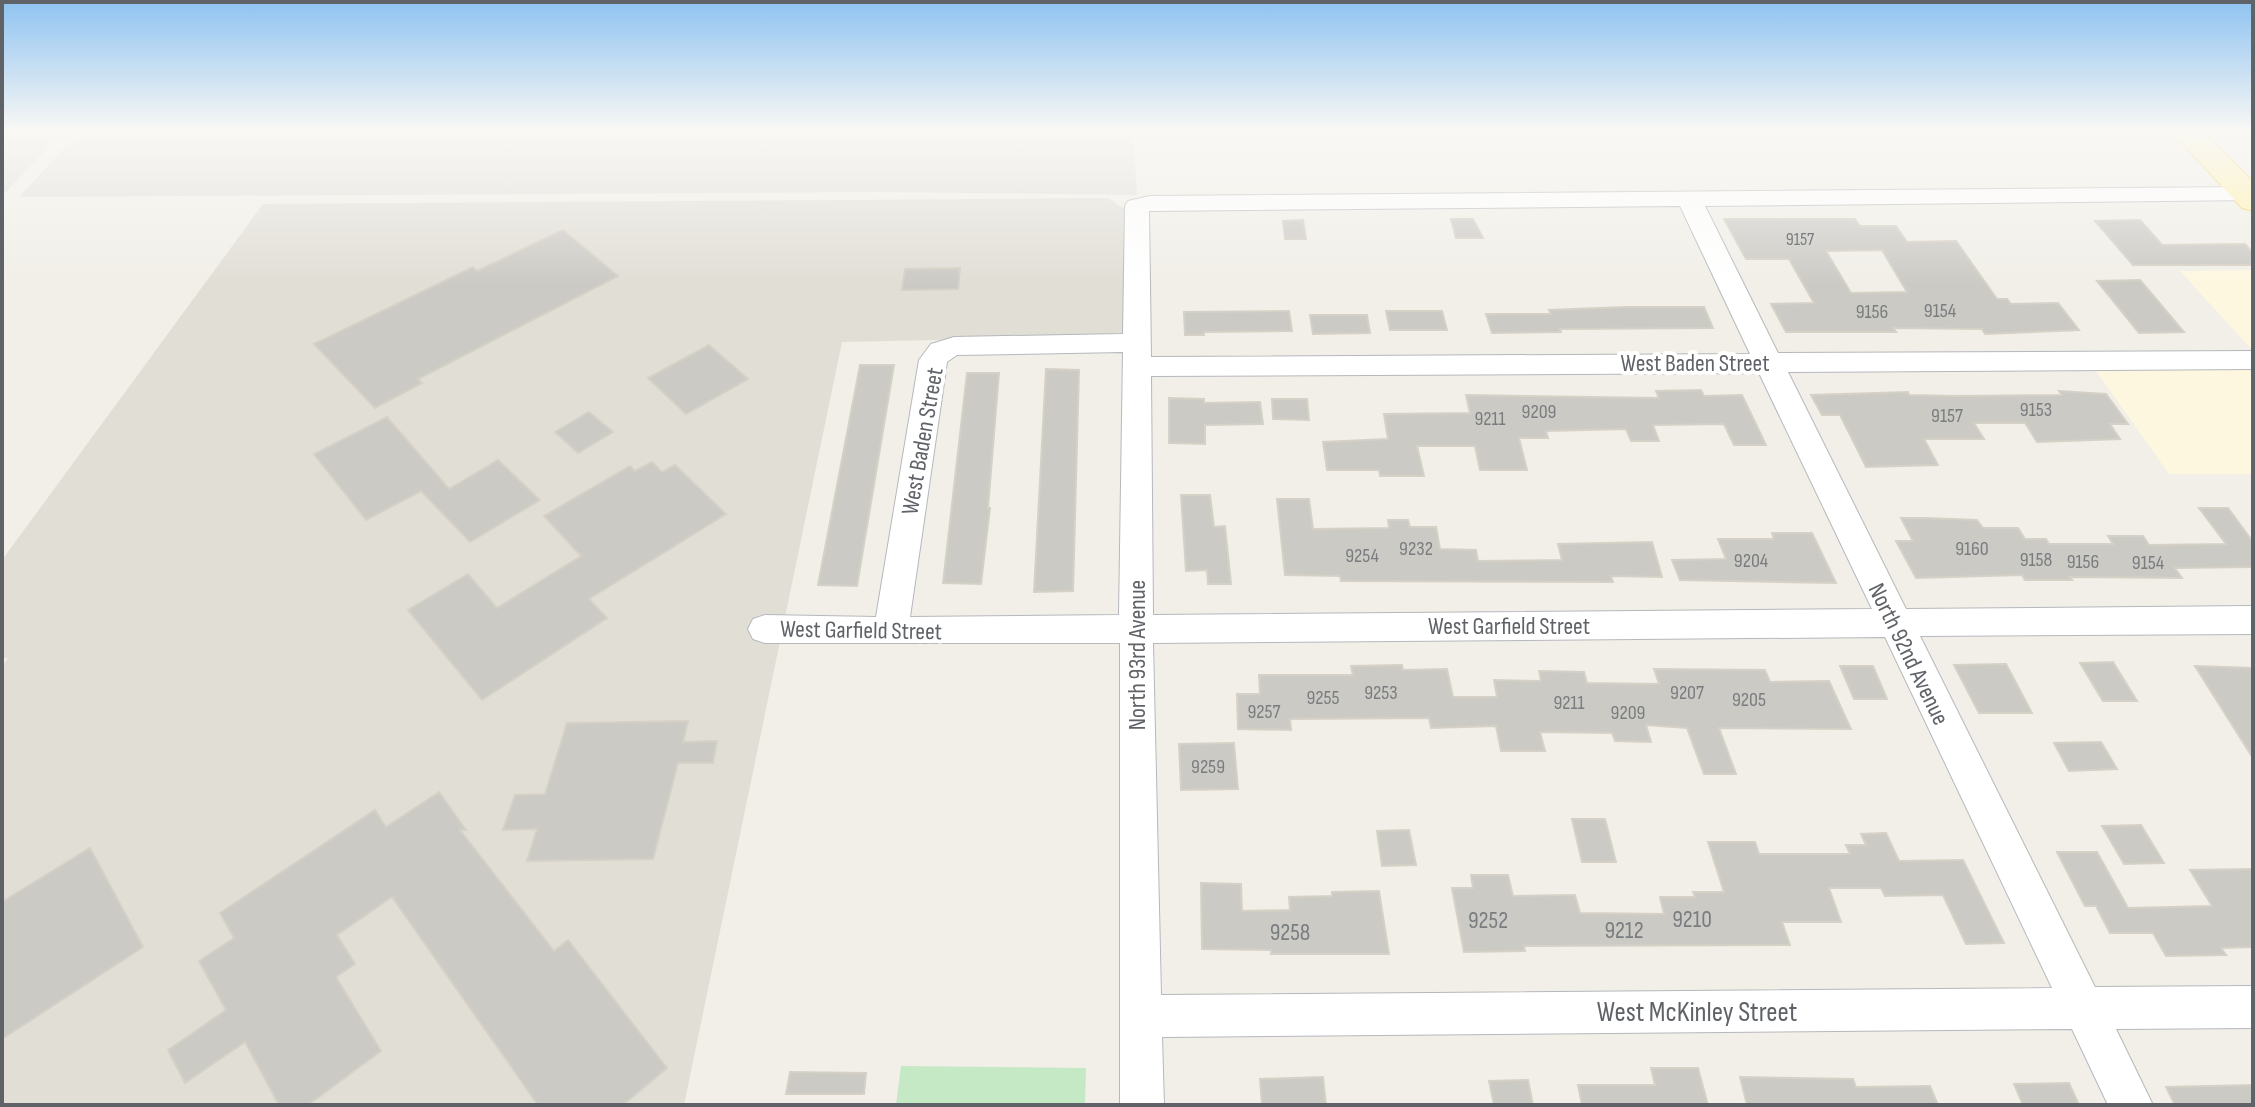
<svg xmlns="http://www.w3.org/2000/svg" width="2255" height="1107" font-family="'Sofia Sans Condensed',sans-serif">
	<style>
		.commercial { fill: #fef7e0 }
		.industrial { fill: #e0deda }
		.education { fill: #e1ded6 }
		.green { fill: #c5e8c5 }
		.building { fill: #cccac5; stroke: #d6d1c6; stroke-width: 2; fill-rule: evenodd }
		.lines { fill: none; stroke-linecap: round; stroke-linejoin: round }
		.minor-casing { stroke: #b5b8bc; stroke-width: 2 }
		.major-casing { stroke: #f2c960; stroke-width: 2 }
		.minor { fill: #fff; fill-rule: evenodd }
		.major { fill: #fff2af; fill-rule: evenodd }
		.labels { text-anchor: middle; stroke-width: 8; stroke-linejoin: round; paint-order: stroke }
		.far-number-label { font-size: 18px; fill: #7a7d7f }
		.number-label { font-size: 20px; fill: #7a7d7f }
		.street-label { font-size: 24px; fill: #5f6368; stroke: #fff }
		.near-number-label { font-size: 24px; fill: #7a7d7f }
		.near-street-label { font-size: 28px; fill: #5f6368; stroke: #fff }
	</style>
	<rect width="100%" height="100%" fill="#f1efe8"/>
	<g class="commercial">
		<polygon points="2253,270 2253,351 2180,271"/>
		<polygon points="2253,360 2253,474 2169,474 2089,361"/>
	</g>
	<g class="industrial">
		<polygon points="2,130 65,130 2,196"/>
		<polygon points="81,130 1133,130 1137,195 880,192 19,197"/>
	</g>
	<polygon class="education" points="1108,198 1126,210 1129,336 842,342 684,1105 2,1105 2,666 8,658 2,658 2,560 263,204"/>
	<polygon class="green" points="901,1066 1086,1068 1085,1105 896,1105"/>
	<g class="building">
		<polygon points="1451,219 1473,219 1483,238 1456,238"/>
		<path d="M1724,219H1855L1860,226H1896L1907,242L1956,241L1997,299H2007L2011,304L2058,303L2079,330L1985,334L1982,329L1893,328L1896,332H1786L1771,304L1814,303L1789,259H1746ZM1882,250L1907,292L1851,293L1826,251Z"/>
		<polygon points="1303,220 1306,239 1285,239 1283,221"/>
		<polygon points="2140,220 2162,245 2245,244 2253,253 2253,265 2133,265 2095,221"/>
		<polygon points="563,230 618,276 418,379 422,383 375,408 314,344 473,267 477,271"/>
		<polygon points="960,268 958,289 902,290 905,269"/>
		<polygon points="2140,280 2184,332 2139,333 2097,281"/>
		<polygon points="1626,307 1704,307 1713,328 1560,329 1561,332 1492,333 1486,314 1551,314 1549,310"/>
		<polygon points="1289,311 1292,331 1204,332 1204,335 1185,335 1184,312"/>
		<polygon points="1386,311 1442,311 1447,330 1390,330"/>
		<polygon points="1310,315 1367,315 1370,333 1313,334"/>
		<polygon points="709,345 748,379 686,414 648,378"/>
		<polygon points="860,365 894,365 857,586 818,585"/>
		<polygon points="1046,369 1079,370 1073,591 1034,592"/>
		<polygon points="967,373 999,373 988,508 990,508 981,584 943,583"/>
		<polygon points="1701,390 1704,396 1742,395 1766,445 1734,445 1724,424 1653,425 1659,441 1631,441 1626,429 1546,431 1548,438 1519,438 1527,470 1480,470 1475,446 1417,446 1424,476 1380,476 1379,470 1327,470 1323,442 1388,439 1384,414 1470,413 1466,395 1659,398 1656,391"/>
		<polygon points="2059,391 2106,394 2128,424 2110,424 2120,439 2037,442 2025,423 1974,423 1984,439 1924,439 1938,465 1866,467 1840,415 1822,415 1811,395 1908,392 1909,395 1958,396 2062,395"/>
		<polygon points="1169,398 1204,399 1204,403 1260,402 1263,424 1205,425 1205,444 1169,443"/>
		<polygon points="1272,399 1307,399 1309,420 1273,419"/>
		<polygon points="589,412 613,432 578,453 555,432"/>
		<polygon points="387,417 449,489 498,460 540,500 470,542 421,491 366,520 314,454"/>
		<polygon points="652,462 662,472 675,465 726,514 589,599 607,618 482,700 408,610 468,574 497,608 581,556 544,516 630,466 635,471"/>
		<polygon points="1181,495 1210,495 1214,527 1225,526 1231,584 1208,584 1207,570 1186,571"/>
		<polygon points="1277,499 1309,499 1313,529 1389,528 1388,520 1408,520 1410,527 1436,527 1440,549 1476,550 1478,561 1562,560 1558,544 1652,542 1662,577 1611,576 1613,582 1341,581 1340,576 1285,575"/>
		<polygon points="2199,508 2228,508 2253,542 2253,567 2175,568 2182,578 2070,577 2072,580 2025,580 2022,575 1916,578 1896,541 1913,541 1901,518 1926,518 1977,520 1983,528 2018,528 2025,539 2046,539 2049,544 2113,544 2108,536 2143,536 2149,545 2226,544"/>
		<polygon points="1772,533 1812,533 1836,583 1680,580 1672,560 1726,559 1718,539 1774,539"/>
		<polygon points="2113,662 2137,701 2103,701 2080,663"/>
		<polygon points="2006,664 2032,713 1979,713 1954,665"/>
		<polygon points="1402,665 1403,670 1447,669 1453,697 1497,697 1494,680 1541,681 1539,671 1584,672 1587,683 1659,684 1654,669 1765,670 1770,682 1829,681 1851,729 1719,728 1736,774 1704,774 1687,728 1646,725 1651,742 1615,741 1612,733 1540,732 1545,751 1501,751 1496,726 1431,728 1429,718 1290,719 1291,730 1238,729 1237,694 1260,694 1259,675 1353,675 1351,666"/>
		<polygon points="1840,666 1873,666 1887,699 1854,699"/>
		<polygon points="2195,666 2253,668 2253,758"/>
		<polygon points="688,721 683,742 717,741 713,763 678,763 653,859 527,861 537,829 503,830 515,795 545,794 567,723"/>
		<polygon points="2101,742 2117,769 2069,771 2054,743"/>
		<polygon points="1234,743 1238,789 1181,790 1179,744"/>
		<polygon points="439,792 466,830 460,830 554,951 568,940 667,1068 623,1105 538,1105 392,897 337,935 355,964 336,977 381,1051 308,1105 279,1105 245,1042 185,1083 168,1050 226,1010 199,961 234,938 220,913 375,810 386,827"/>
		<polygon points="1572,819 1605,819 1616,862 1582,862"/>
		<polygon points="2141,825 2164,863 2124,864 2102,826"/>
		<polygon points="1409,830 1416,865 1382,866 1377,831"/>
		<polygon points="1886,833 1899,861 1963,860 2004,943 1966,944 1943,895 1885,896 1881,888 1829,888 1841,922 1782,922 1790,945 1524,946 1525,951 1464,952 1452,888 1473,888 1471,875 1508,875 1513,896 1575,895 1580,913 1664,914 1660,897 1695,897 1693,892 1724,892 1708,842 1755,842 1759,854 1850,854 1846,845 1866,845 1861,834"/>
		<polygon points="90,848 143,947 2,1039 2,902"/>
		<polygon points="2057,852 2097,852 2128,908 2212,906 2190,870 2253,869 2253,947 2221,948 2226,955 2166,956 2153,933 2110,933 2096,906 2085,906"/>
		<polygon points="1201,883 1241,884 1242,911 1290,910 1289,897 1332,896 1332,892 1379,891 1389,954 1271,954 1271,950 1202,949"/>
		<polygon points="1651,1068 1698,1068 1708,1105 1582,1105 1578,1085 1655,1085"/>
		<polygon points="790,1072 866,1073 864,1094 786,1094"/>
		<polygon points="1323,1077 1326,1105 1262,1105 1260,1079"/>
		<polygon points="1740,1077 1853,1079 1856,1087 1930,1086 1938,1105 1747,1105"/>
		<polygon points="1528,1080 1533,1105 1494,1105 1489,1081"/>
		<polygon points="2069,1083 2079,1105 2023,1105 2014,1084"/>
		<polygon points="2253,1085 2253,1105 2175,1105 2166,1087"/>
	</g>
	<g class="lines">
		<defs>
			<path id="minor" d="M2246,187L2253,188V200L1705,206L1778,353L2253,351V369L1788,372L1906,609L2253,606V634L1920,636L2095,987L2253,986V1028L2116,1029L2153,1105H2108L2072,1029L1162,1037L1164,1105H1120V643H765L753,639L748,629L753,619L765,615L876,617L919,360L931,344L954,337L1123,334L1125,206L1128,201L1150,196ZM1680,206L1750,354L1151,357L1149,211ZM1123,352L1119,615L910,617L947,362L957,355ZM1759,373L1872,609L1153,615L1151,376ZM1885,637L2052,988L1161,995L1153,643Z"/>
			<polygon id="major" points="2170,130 2202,130 2253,182 2253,211 2242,208"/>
		</defs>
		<use href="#minor" class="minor-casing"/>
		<use href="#major" class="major-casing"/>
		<use href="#minor" class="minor"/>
		<use href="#major" class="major"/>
	</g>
	<linearGradient id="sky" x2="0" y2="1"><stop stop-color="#8fc3f1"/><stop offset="0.46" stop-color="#f9f8f5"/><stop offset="1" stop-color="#f9f8f5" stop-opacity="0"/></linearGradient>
	<rect width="2255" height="284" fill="url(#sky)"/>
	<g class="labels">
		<g class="far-number-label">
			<text x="1800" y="245">9157</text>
		</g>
		<g class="number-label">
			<text x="1940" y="317">9154</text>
			<text x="1872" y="318">9156</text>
			<text x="2036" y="416">9153</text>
			<text x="1539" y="418">9209</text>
			<text x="1947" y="422">9157</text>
			<text x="1490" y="425">9211</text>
			<text x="1416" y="555">9232</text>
			<text x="1972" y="555">9160</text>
			<text x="1362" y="562">9254</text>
			<text x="2036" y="566">9158</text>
			<text x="1751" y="567">9204</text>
			<text x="2083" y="568">9156</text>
			<text x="2148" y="569">9154</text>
			<text x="1381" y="699">9253</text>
			<text x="1687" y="699">9207</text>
			<text x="1323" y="704">9255</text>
			<text x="1749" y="706">9205</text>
			<text x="1569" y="709">9211</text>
			<text x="1264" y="718">9257</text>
			<text x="1628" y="719">9209</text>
			<text x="1208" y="773">9259</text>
		</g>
		<g class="street-label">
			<text x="1695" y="371">West Baden Street</text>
			<text transform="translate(922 441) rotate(-80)" y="8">West Baden Street</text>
			<text x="1509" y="634">West Garfield Street</text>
			<text transform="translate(861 630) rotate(1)" y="8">West Garfield Street</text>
			<text transform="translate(1909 654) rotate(64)" y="8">North 92nd Avenue</text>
			<text transform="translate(1137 655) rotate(-90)" y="8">North 93rd Avenue</text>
		</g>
		<g class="near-number-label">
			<text x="1692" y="927">9210</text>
			<text x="1488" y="928">9252</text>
			<text x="1624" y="938">9212</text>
			<text x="1290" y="940">9258</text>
		</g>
		<g class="near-street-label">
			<text x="1697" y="1021">West McKinley Street</text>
		</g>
	</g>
	<rect width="2255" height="1107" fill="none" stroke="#5f6368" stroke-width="8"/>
</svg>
